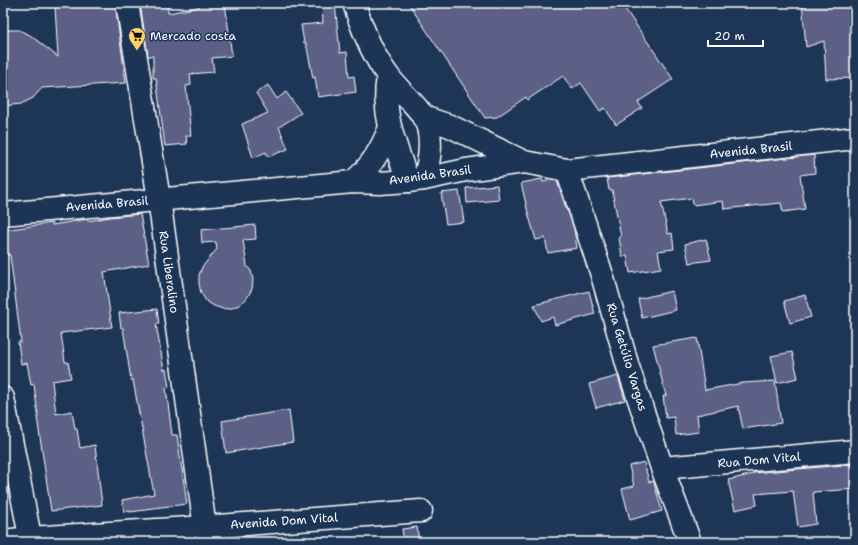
<svg xmlns="http://www.w3.org/2000/svg" width="858" height="545" font-family="'Shantell Sans',sans-serif">
	<style>
		.building { fill: #5c6187; stroke: #fff }
		.lines { fill: none; stroke-linecap: round; stroke-linejoin: round }
		.minor-casing { stroke: #fff; stroke-width: 25 }
		.minor { stroke: #1d3557; stroke-width: 22 }
		.labels { text-anchor: middle; stroke-width: 3; stroke-linejoin: round; paint-order: stroke }
		.poi-label { font-size: 12px; fill: #fff; stroke: #1d3557; text-anchor: start }
		.street-label { font-size: 12px; fill: #fff; stroke: #1d3557 }
	</style>
	<rect width="100%" height="100%" fill="#1d3557"/>
	<filter id="ink" filterUnits="userSpaceOnUse"><feTurbulence type="fractalNoise" baseFrequency=".025" numOctaves="2"/><feDisplacementMap in="SourceGraphic" scale="8" xChannelSelector="R" yChannelSelector="G"/><feConvolveMatrix kernelMatrix="1 2 1 2 8 2 1 2 1" color-interpolation-filters="sRGB"/></filter>
	<g filter="url(#ink)">
		<g class="building">
			<polygon points="75,3 115,3 126,83 42,88 33,98 21,104 3,106 3,30 19,30 30,35 58,57 55,6"/>
			<polygon points="140,3 167,3 168,13 199,7 198,3 225,3 232,56 212,58 214,72 190,74 191,85 186,86 191,136 186,136 187,144 165,146 156,78 153,78 153,56 148,56"/>
			<polygon points="322,3 335,3 340,53 347,52 349,77 354,76 356,92 318,97 315,77 313,78 306,43 304,43 301,25 323,23"/>
			<polygon points="408,3 621,3 673,79 638,102 642,108 616,125 605,108 600,111 581,83 572,89 563,76 527,100 526,97 497,117 485,118"/>
			<polygon points="802,3 855,3 855,78 826,79 824,41 806,47"/>
			<polygon points="268,85 277,99 286,92 301,113 279,127 288,149 268,157 266,152 253,158 242,124 268,113 256,93"/>
			<polygon points="814,155 815,173 800,175 805,209 783,212 781,203 724,209 723,201 693,205 692,198 661,202 668,234 672,233 674,249 658,251 661,268 630,273 627,256 622,257 619,237 621,237 612,190 609,190 607,178"/>
			<polygon points="542,179 543,182 552,180 557,181 567,211 568,211 574,229 577,248 548,253 545,238 536,240 528,213 521,183"/>
			<polygon points="497,185 499,200 467,203 466,188"/>
			<polygon points="459,191 464,222 446,224 441,193"/>
			<polygon points="140,214 149,264 104,272 112,327 61,333 65,362 68,362 71,378 52,381 56,414 72,411 75,429 77,429 80,448 95,445 102,505 51,511 37,417 38,416 34,384 31,385 27,363 21,364 18,342 21,342 10,255 7,255 4,230 52,223 52,225 88,219 88,221 110,217"/>
			<polygon points="255,225 256,239 243,240 247,266 251,271 253,280 252,289 247,298 241,304 232,308 223,309 214,306 206,301 201,293 199,284 199,275 202,267 217,249 216,242 202,243 201,230"/>
			<polygon points="706,239 711,260 689,263 685,244"/>
			<polygon points="589,291 595,314 555,325 553,317 541,321 534,305"/>
			<polygon points="672,291 676,310 642,318 638,299"/>
			<polygon points="805,295 811,317 790,323 784,301"/>
			<polygon points="157,309 159,324 156,324 164,370 166,369 169,387 166,388 172,435 177,435 187,504 145,509 145,510 130,512 130,511 124,512 122,500 154,494 133,380 131,380 123,328 121,328 119,313"/>
			<polygon points="697,338 705,390 743,383 775,381 781,423 743,429 738,406 697,415 699,432 676,435 674,417 666,418 663,396 666,396 653,345"/>
			<polygon points="792,352 798,378 777,383 771,356"/>
			<polygon points="618,376 625,400 596,408 589,384"/>
			<polygon points="289,410 293,442 226,453 222,421"/>
			<polygon points="644,462 649,482 653,481 654,483 662,511 630,520 622,489 634,486 629,466"/>
			<polygon points="855,464 855,489 813,492 816,524 798,527 793,491 755,494 757,505 735,510 728,480 753,474 753,473"/>
			<polygon points="417,527 419,542 404,542 402,529"/>
		</g>
		<g class="lines">
			<defs>
				<g id="minor">
					<polyline points="127,3 159,199 207,542"/>
					<path d="M354,3C362,29 373,56 389,77C399,91 414,102 423,116C434,133 430,161 424,179"/>
					<path d="M388,77C381,113 396,147 408,181"/>
					<polyline points="423,117 450,126 524,162"/>
					<polyline points="567,170 602,275 628,367 662,468 690,542"/>
					<path d="M353,182C372,166 380,151 390,128"/>
					<polyline points="3,214 353,182 380,183 408,181 424,179 466,170 524,162 567,170 855,138"/>
					<polyline points="3,398 31,542"/>
					<polyline points="662,468 855,451"/>
					<polyline points="3,541 30,538 205,527 421,511"/>
				</g>
			</defs>
			<use href="#minor" class="minor-casing"/>
			<use href="#minor" class="minor"/>
		</g>
	</g>
	<defs>
		<symbol id="supermarket-pin" viewBox="-11 -11 22 30"><path d="M0 17L-7.5 6A9.5 9.5 0 1 1 7.5 6Z" fill="#ffd166" stroke="#1d3557"/><path d="M-6-5.5h2.5l.6 2H6L4.5 2H-2.5L-4.4-4H-6ZM-1.5 3.2a1.3 1.3 0 1 0 .1 0ZM3 3.2a1.3 1.3 0 1 0 .1 0Z" fill="#111"/></symbol>
	</defs>
	<g fill-rule="evenodd">
		<use href="#supermarket-pin" x="127" y="26" width="20" height="27"/>
	</g>
	<g class="labels">
		<g class="poi-label">
			<text x="150" y="40">Mercado costa</text>
		</g>
		<g class="street-label">
			<text transform="translate(751 150) rotate(-6)" y="4">Avenida Brasil</text>
			<text transform="translate(430 175) rotate(-8)" y="4">Avenida Brasil</text>
			<text transform="translate(107 204) rotate(-5)" y="4">Avenida Brasil</text>
			<text transform="translate(169 272) rotate(82)" y="4">Rua Liberalino</text>
			<text transform="translate(627 357) rotate(73)" y="4">Rua Getúlio Vargas</text>
			<text transform="translate(759 460) rotate(-5)" y="4">Rua Dom Vital</text>
			<text transform="translate(284 521) rotate(-4)" y="4">Avenida Dom Vital</text>
		</g>
	</g>
	<rect width="858" height="545" fill="none" stroke="#1d3557" stroke-width="16"/>
	<rect x="8" y="8" width="842" height="529" fill="none" stroke="#fff" stroke-width="1.5" filter="url(#ink)"/>
	<path d="M708 40v6h55v-6" fill="none" stroke="#ffffff" stroke-width="2"/>
	<text x="714" y="40" font-size="12" fill="#ffffff" stroke="#1d3557" stroke-width="3" paint-order="stroke">20 m</text>
</svg>
